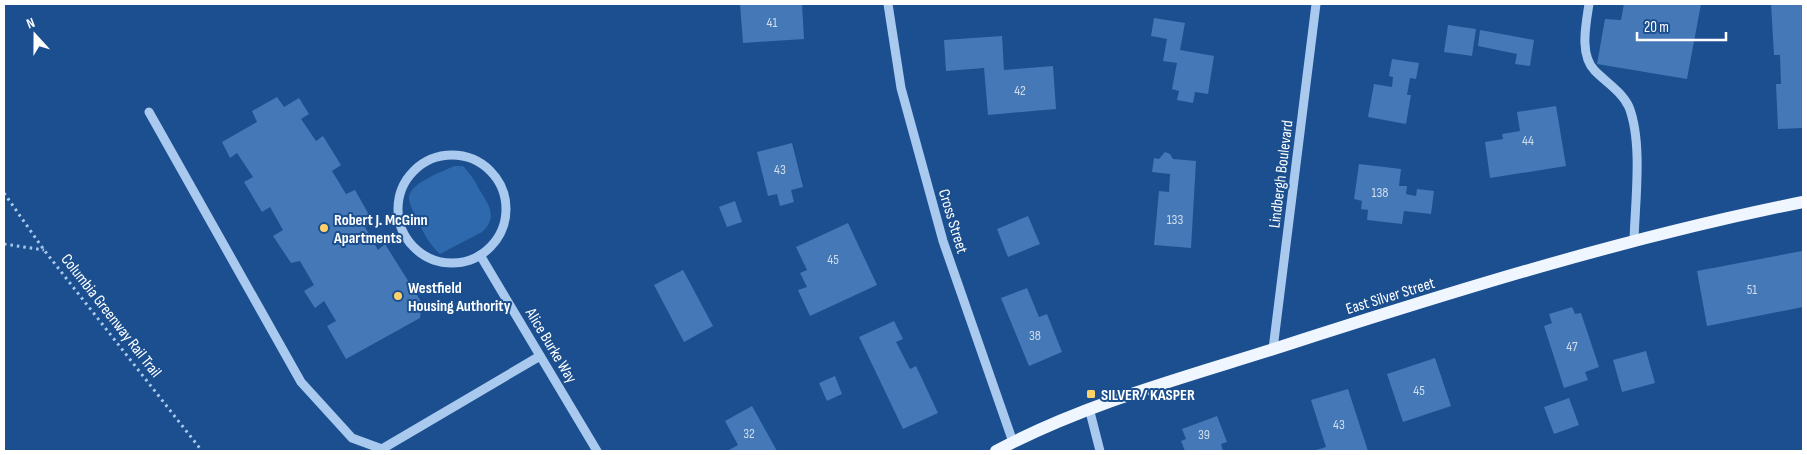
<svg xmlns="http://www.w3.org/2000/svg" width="1807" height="455" font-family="'Sofia Sans Condensed',sans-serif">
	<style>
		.green { fill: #2e69ad }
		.building { fill: #4478b7 }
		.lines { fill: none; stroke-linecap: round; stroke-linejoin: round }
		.path { stroke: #a9c9ee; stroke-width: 3; stroke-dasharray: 2.5 4; stroke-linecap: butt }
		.minor { stroke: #a9c9ee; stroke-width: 9 }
		.major { stroke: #f0f6ff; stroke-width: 12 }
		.poi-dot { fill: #ffd166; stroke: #1b4f8f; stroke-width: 2 }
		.labels { text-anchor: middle; stroke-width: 4; stroke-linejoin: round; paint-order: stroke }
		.number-label { font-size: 14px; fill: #d0dded }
		.street-label { font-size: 16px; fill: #fff; stroke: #1b4f8f }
		.poi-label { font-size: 16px; font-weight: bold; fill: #fff; stroke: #1b4f8f; text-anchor: start }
	</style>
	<rect width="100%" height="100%" fill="#1b4f8f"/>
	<path class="green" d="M454,166H463C470,173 475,181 479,189C488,204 499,217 482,232L440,254C429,244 424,234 418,221C415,214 410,207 409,199C407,184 442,172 454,166Z"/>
	<g class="building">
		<polygon points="740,4 802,4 804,39 743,43"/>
		<polygon points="1624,4 1701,4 1687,79 1597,64 1605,19 1621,20"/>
		<polygon points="1771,4 1803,4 1803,128 1778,129 1776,84 1781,84 1780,55 1774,55"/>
		<polygon points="1154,18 1185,23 1180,50 1214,56 1208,94 1195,92 1193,103 1177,100 1179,91 1172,89 1177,63 1163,61 1167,39 1151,36"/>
		<polygon points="1448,25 1476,29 1472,56 1444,52"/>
		<polygon points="1480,30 1534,40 1530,66 1515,64 1517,54 1478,46"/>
		<polygon points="1002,36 1004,70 1053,66 1056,109 988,115 984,68 946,71 944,40"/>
		<polygon points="1392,59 1419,63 1416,79 1410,78 1407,95 1411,95 1406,124 1368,117 1374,84 1392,87 1393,77 1389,76"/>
		<polygon points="277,97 284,107 299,98 309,114 301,119 316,141 323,136 341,165 332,171 346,194 355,190 373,222 365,227 378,250 385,244 422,303 420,318 346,359 327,326 336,321 324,301 315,308 304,291 314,285 300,261 291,263 273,236 283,230 270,207 262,212 244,182 253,177 237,153 230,158 222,142 257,122 252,111"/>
		<polygon points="1556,106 1566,166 1490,178 1485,142 1503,139 1502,134 1520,131 1517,112"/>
		<polygon points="792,143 803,187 791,190 794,202 780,206 777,194 768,196 757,152"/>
		<polygon points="1165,152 1170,154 1173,159 1196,161 1191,248 1154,245 1159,191 1169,192 1170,174 1152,172 1154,158 1159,159"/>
		<polygon points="1359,164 1401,169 1399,186 1407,186 1406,194 1416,196 1417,189 1434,191 1431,214 1404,211 1402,224 1367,220 1368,210 1361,209 1362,201 1354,199"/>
		<polygon points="735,201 742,222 727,227 719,207"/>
		<polygon points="1028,216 1040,244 1008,257 997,229"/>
		<polygon points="848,223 877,285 810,316 798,290 807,287 800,273 807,270 796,247"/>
		<polygon points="1802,251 1803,307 1707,326 1697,271"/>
		<polygon points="683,270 713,326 684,342 654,285"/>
		<polygon points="1027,288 1039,317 1047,314 1062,352 1029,366 1001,298"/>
		<polygon points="1572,307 1575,314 1581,313 1599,367 1585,372 1588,380 1564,388 1544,326 1552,323 1549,314"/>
		<polygon points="894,321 903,339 896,342 910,369 916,366 938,413 903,429 859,337"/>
		<polygon points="1646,351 1655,383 1622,392 1613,360"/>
		<polygon points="1435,358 1451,406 1403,422 1387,374"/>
		<polygon points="835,376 842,394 827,401 819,383"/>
		<polygon points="1348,389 1368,451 1313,451 1326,447 1311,400"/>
		<polygon points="1569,398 1579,425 1554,434 1544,407"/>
		<polygon points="752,406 777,451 729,451 729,450 738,445 725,421"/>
		<polygon points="1217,416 1227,442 1221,444 1223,451 1185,451 1181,441 1186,439 1182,429"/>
	</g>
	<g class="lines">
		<g class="path">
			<polyline points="4,193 44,250 202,451"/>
			<polyline points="4,244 44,250"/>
		</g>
		<g class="minor">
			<polyline points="888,4 901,88 943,241 1013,442"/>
			<path d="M1589,4C1586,24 1579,55 1595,71C1606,82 1622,92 1629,107C1643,143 1635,202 1634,241"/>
			<polyline points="149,112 301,382 352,438 382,449 540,356"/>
			<circle cx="452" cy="209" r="54"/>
			<polyline points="480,255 597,451"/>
			<polyline points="1273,349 1316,4"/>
			<polyline points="1089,408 1100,451"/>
		</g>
		<path class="major" d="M996,451C1086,403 1186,377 1283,346C1454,291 1627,237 1803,202"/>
	</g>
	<g class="poi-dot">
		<circle cx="324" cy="228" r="5"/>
		<circle cx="398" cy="296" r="5"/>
		<rect x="1086" y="389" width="10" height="10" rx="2.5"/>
	</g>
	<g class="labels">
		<g class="number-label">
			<text x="772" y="27">41</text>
			<text x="1020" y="95">42</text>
			<text x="1528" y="145">44</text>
			<text x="780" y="174">43</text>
			<text x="1380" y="197">138</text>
			<text x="1175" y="224">133</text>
			<text x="833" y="264">45</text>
			<text x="1752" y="294">51</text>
			<text x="1035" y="340">38</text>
			<text x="1572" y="351">47</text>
			<text x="1419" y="395">45</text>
			<text x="1339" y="429">43</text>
			<text x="749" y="438">32</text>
			<text x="1204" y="439">39</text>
		</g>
		<g class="street-label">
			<text transform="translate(1280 174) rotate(-83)" y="6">Lindbergh Boulevard</text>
			<text transform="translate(954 221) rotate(73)" y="6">Cross Street</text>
			<text transform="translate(1390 295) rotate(-17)" y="6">East Silver Street</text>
			<text transform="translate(112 315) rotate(52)" y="6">Columbia Greenway Rail Trail</text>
			<text transform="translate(552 345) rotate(59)" y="6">Alice Burke Way</text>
		</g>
		<g class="poi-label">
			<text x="334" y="225">Robert J. McGinn<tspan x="334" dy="18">Apartments</tspan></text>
			<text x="408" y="293">Westfield<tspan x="408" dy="18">Housing Authority</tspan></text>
			<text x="1101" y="400">SILVER / KASPER</text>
		</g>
	</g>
	<rect width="1807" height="455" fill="none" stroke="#ffffff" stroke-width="10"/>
	<g transform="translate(35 35) rotate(339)" stroke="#1b4f8f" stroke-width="4" paint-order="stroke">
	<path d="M0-4L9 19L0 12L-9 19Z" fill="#ffffff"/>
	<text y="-8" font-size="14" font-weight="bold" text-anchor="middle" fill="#ffffff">N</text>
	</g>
	<path d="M1637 32v8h89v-8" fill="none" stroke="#ffffff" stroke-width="2.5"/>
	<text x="1644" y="32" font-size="15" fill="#ffffff" stroke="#1b4f8f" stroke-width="4" paint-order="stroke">20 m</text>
</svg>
